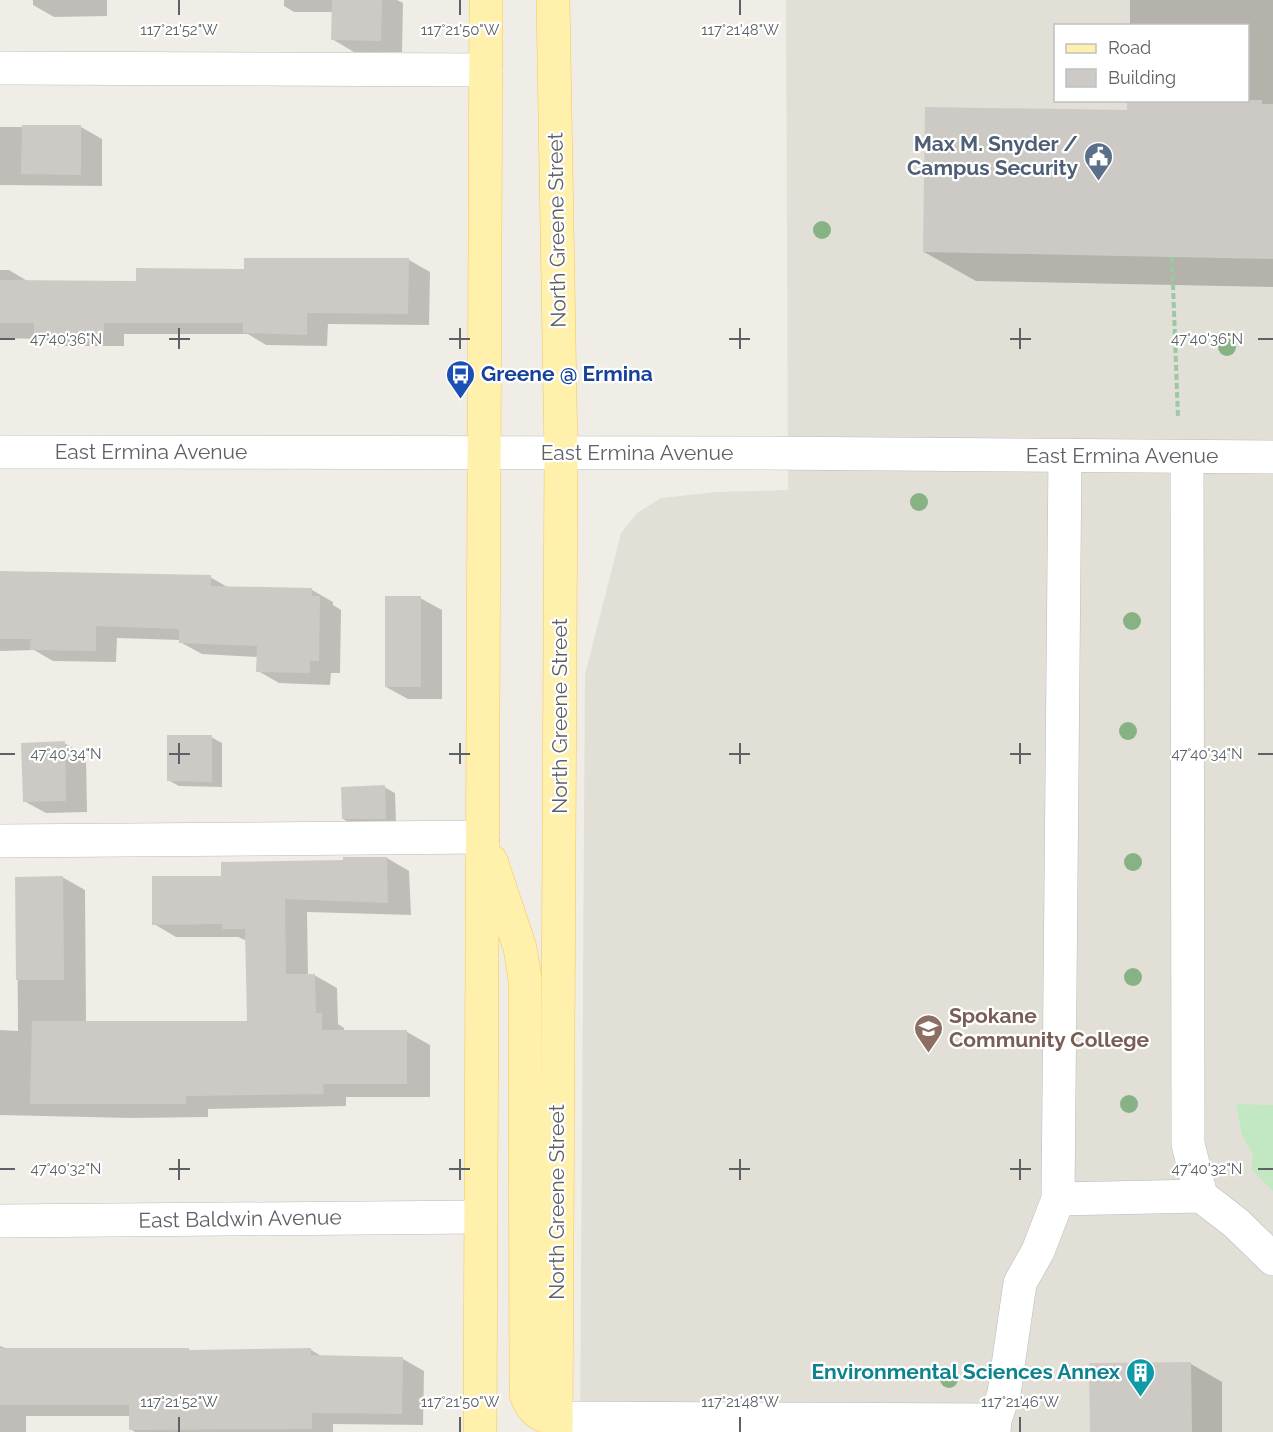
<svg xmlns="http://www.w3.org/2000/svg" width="1273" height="1432" font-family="Raleway,sans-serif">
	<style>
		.education { fill: #e2dfd6; fill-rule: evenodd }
		.green { fill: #c2e8c1 }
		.shadow { fill: #0003 }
		.building { fill: #cdcac5 }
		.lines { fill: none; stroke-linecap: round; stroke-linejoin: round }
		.minor-casing { stroke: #b8bbc0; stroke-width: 34 }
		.major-casing { stroke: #f6c659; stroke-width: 34 }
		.path { stroke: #9ac9a6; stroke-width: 4; stroke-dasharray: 6 3; stroke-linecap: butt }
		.minor { stroke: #fff; stroke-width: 33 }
		.major { stroke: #fff0ab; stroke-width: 33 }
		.tree { fill: #87b284 }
		.ticks { fill: none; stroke: #5d6166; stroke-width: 2 }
		.labels { text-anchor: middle; stroke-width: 4.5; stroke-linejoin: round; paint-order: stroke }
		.service-label { font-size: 21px; font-weight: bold; fill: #4e5e75; stroke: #fff; text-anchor: end }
		.street-label { font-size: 21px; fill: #5d6166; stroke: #fff }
		.transit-label { font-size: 21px; font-weight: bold; fill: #164399; stroke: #fff; text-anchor: start }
		.education-label { font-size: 21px; font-weight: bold; fill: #785e54; stroke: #fff; text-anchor: start }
		.culture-label { font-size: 21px; font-weight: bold; fill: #0d838f; stroke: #fff; text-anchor: end }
		.ticks-label { font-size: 15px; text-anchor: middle; fill: #5d6166; stroke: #fff; stroke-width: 4.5; stroke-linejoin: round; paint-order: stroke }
	</style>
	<rect width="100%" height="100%" fill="#f0ede6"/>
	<path class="education" d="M786,0H1273V1432H580L585,675L621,533L637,513L661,498L717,492L788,490ZM1056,26H1248V100H1056Z"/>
	<polygon class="green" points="1236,1104 1273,1105 1273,1191 1251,1169 1253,1155 1242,1135"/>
	<g class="shadow">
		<polygon points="33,0 107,0 107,16 54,17 33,5"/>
		<polygon points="284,0 397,0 403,3 402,52 354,52 332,39 333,12 294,12 284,6"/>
		<polygon points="1130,0 1273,0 1273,287 976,281 924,252 1128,112 1248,100 1248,26 1130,26"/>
		<polygon points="0,127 81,127 102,139 102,186 0,185"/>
		<polygon points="409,260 430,272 429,325 328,324 327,346 266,345 248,334 124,334 124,346 57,346 44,339 0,338 0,270 9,270 29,282 138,283 245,271"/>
		<polygon points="0,572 210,577 229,588 312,590 333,602 333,605 341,610 340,673 331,673 330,685 279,683 258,671 258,657 202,654 180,642 180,640 117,638 116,662 53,661 34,650 0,651"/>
		<polygon points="420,598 442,610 442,699 408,699 386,687"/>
		<polygon points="211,737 222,743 222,787 179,786 168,780"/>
		<polygon points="64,743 86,755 87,812 46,813 24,801"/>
		<polygon points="384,787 395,793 396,824 354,825 343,819"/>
		<polygon points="387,858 409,871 411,915 307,912 308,975 314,975 337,988 338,1024 344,1028 344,1032 407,1032 430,1045 430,1097 346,1097 346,1106 208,1109 208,1117 131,1118 0,1115 0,1030 18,1031 17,878 62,877 85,890 86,1022 249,1022 247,941 238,937 176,937 154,924 223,877"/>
		<polygon points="0,1346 11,1350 192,1351 311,1350 323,1357 403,1359 424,1371 423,1425 333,1424 333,1432 135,1432 130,1429 130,1416 26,1416 26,1432 0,1432"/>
		<polygon points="1191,1364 1222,1382 1222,1432 1091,1432 1091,1365"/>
	</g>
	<g class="building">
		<polygon points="332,0 382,0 381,41 331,40"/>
		<polygon points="1127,100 1262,100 1262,104 1273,104 1273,259 923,252 925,107 1127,110"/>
		<polygon points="22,125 81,125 81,175 21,174"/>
		<polygon points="244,258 409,258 408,314 307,313 307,335 243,333 243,323 104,323 104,335 34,335 34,323 0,323 0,280 136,281 136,268 244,269"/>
		<polygon points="0,571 211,575 211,586 312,588 312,596 320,596 319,661 310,661 310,673 256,672 257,646 179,643 179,629 96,626 96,651 30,650 31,639 0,639"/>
		<rect x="385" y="596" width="36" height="91"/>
		<polygon points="167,735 212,735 212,782 167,781"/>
		<polygon points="65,741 66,801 23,802 21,743"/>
		<polygon points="385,785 386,819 342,819 341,787"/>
		<polygon points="343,857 387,857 388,903 285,899 286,974 315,974 316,1013 322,1013 322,1030 407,1030 407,1084 323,1084 324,1094 186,1096 186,1104 30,1104 32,1021 247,1021 245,929 222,929 222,924 152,925 152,876 221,876 221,862 343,860"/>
		<polygon points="63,876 64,980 16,980 15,877"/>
		<polygon points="0,1348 189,1348 189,1350 311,1348 311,1355 403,1357 402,1414 312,1413 312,1429 129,1430 129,1405 0,1405"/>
		<polygon points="1191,1362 1192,1432 1090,1432 1089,1363"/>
	</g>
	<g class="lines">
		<defs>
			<g id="minor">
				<polyline points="0,68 486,70"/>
				<polyline points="0,452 759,453 1273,457"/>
				<polyline points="1187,457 1188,1144 1201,1196"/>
				<polyline points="0,841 483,837"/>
				<polyline points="1058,1199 1201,1196 1236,1223 1273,1259"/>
				<polyline points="0,1221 480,1217"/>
				<polyline points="556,1418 995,1420"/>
				<polyline points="994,1432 995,1420 1004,1393 1020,1283 1038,1251 1058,1199 1065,456"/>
			</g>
			<g id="major">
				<polyline points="553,0 561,453 556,1432"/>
				<path d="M491,861L520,948L525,979L526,1394C530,1408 540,1418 556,1418"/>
				<polyline points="480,1432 486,0"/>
			</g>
		</defs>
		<use href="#minor" class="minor-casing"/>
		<use href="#major" class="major-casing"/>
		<polyline class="path" points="1172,257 1178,418"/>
		<use href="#minor" class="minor"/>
		<use href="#major" class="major"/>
	</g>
	<g class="tree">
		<circle cx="822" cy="230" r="9"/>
		<circle cx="1227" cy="347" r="9"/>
		<circle cx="919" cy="502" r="9"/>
		<circle cx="1132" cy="621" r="9"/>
		<circle cx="1128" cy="731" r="9"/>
		<circle cx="1133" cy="862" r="9"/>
		<circle cx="1133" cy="977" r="9"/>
		<circle cx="1129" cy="1104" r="9"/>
		<circle cx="949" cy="1379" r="9"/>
	</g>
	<path class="ticks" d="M179,0V15M460,0V15M740,0V15M179,328V349M460,328V349M740,328V349M1020,328V349M0,339H15M169,339H190M449,339H470M729,339H750M1010,339H1031M1258,339H1273M179,743V764M460,743V764M740,743V764M1020,743V764M0,754H15M169,754H190M449,754H470M729,754H750M1010,754H1031M1258,754H1273M179,1159V1180M460,1159V1180M740,1159V1180M1020,1159V1180M0,1169H15M169,1169H190M449,1169H470M729,1169H750M1010,1169H1031M1258,1169H1273M179,1417V1432M460,1417V1432M740,1417V1432M1020,1417V1432"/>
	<defs>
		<symbol id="civic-pin" viewBox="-11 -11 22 30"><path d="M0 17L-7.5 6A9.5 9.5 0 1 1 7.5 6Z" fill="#5c6f8a" stroke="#fff"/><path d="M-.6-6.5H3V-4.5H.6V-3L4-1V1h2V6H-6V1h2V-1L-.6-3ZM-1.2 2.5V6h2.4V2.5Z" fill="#fff"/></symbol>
		<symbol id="bus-pin" viewBox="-11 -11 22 30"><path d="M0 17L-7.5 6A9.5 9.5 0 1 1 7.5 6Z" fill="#1a4fb4" stroke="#fff"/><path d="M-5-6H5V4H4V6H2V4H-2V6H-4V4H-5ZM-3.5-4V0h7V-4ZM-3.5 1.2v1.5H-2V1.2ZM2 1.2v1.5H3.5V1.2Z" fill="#fff"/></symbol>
		<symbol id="university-pin" viewBox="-11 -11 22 30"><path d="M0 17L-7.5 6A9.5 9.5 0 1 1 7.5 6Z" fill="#8d6e63" stroke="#fff"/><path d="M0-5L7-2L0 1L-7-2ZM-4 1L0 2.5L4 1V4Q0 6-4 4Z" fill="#fff"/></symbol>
		<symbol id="building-pin" viewBox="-11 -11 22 30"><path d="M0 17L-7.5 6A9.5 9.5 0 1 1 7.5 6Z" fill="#0f9aa8" stroke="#fff"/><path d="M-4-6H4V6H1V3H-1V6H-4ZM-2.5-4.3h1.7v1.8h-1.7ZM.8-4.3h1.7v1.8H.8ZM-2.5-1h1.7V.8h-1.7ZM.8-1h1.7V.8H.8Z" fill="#fff"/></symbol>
	</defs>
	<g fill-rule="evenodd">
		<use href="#civic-pin" x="1082" y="140" width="33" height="45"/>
		<use href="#bus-pin" x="444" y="358" width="33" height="45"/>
		<use href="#university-pin" x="912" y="1012" width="33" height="45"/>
		<use href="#building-pin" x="1124" y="1356" width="33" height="45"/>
	</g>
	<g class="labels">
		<g class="service-label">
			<text x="1078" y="151">Max M. Snyder /<tspan x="1078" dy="24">Campus Security</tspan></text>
		</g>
		<g class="street-label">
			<text transform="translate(557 230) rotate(-91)" y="7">North Greene Street</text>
			<text x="151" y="459">East Ermina Avenue</text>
			<text x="637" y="460">East Ermina Avenue</text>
			<text x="1122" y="463">East Ermina Avenue</text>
			<text transform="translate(560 716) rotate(-90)" y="7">North Greene Street</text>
			<text transform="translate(557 1202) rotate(-90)" y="7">North Greene Street</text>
			<text transform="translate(240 1219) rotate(-1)" y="7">East Baldwin Avenue</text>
		</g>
		<g class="transit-label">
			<text x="481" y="381">Greene @ Ermina</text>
		</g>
		<g class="education-label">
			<text x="949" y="1023">Spokane<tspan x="949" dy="24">Community College</tspan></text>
		</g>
		<g class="culture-label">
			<text x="1120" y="1379">Environmental Sciences Annex</text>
		</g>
	</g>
	<g class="ticks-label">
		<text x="179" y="35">117°21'52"W</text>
		<text x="460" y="35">117°21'50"W</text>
		<text x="740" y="35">117°21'48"W</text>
		<text x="66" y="344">47°40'36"N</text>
		<text x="1207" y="344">47°40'36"N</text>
		<text x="66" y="759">47°40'34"N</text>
		<text x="1207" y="759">47°40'34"N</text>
		<text x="66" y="1174">47°40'32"N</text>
		<text x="1207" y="1174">47°40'32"N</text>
		<text x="179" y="1407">117°21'52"W</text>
		<text x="460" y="1407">117°21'50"W</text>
		<text x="740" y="1407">117°21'48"W</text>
		<text x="1020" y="1407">117°21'46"W</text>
	</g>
	<rect x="1054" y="24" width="195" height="78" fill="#ffffff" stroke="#bec0c2" stroke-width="1.5"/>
	<rect x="1066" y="44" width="30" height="9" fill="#fff0ab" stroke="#bec0c2" stroke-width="1.5"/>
	<text x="1108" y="54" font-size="18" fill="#5d6166">Road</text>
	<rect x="1066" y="69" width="30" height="18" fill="#cdcac5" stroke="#bec0c2" stroke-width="1.5"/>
	<text x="1108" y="84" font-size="18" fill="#5d6166">Building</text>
</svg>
